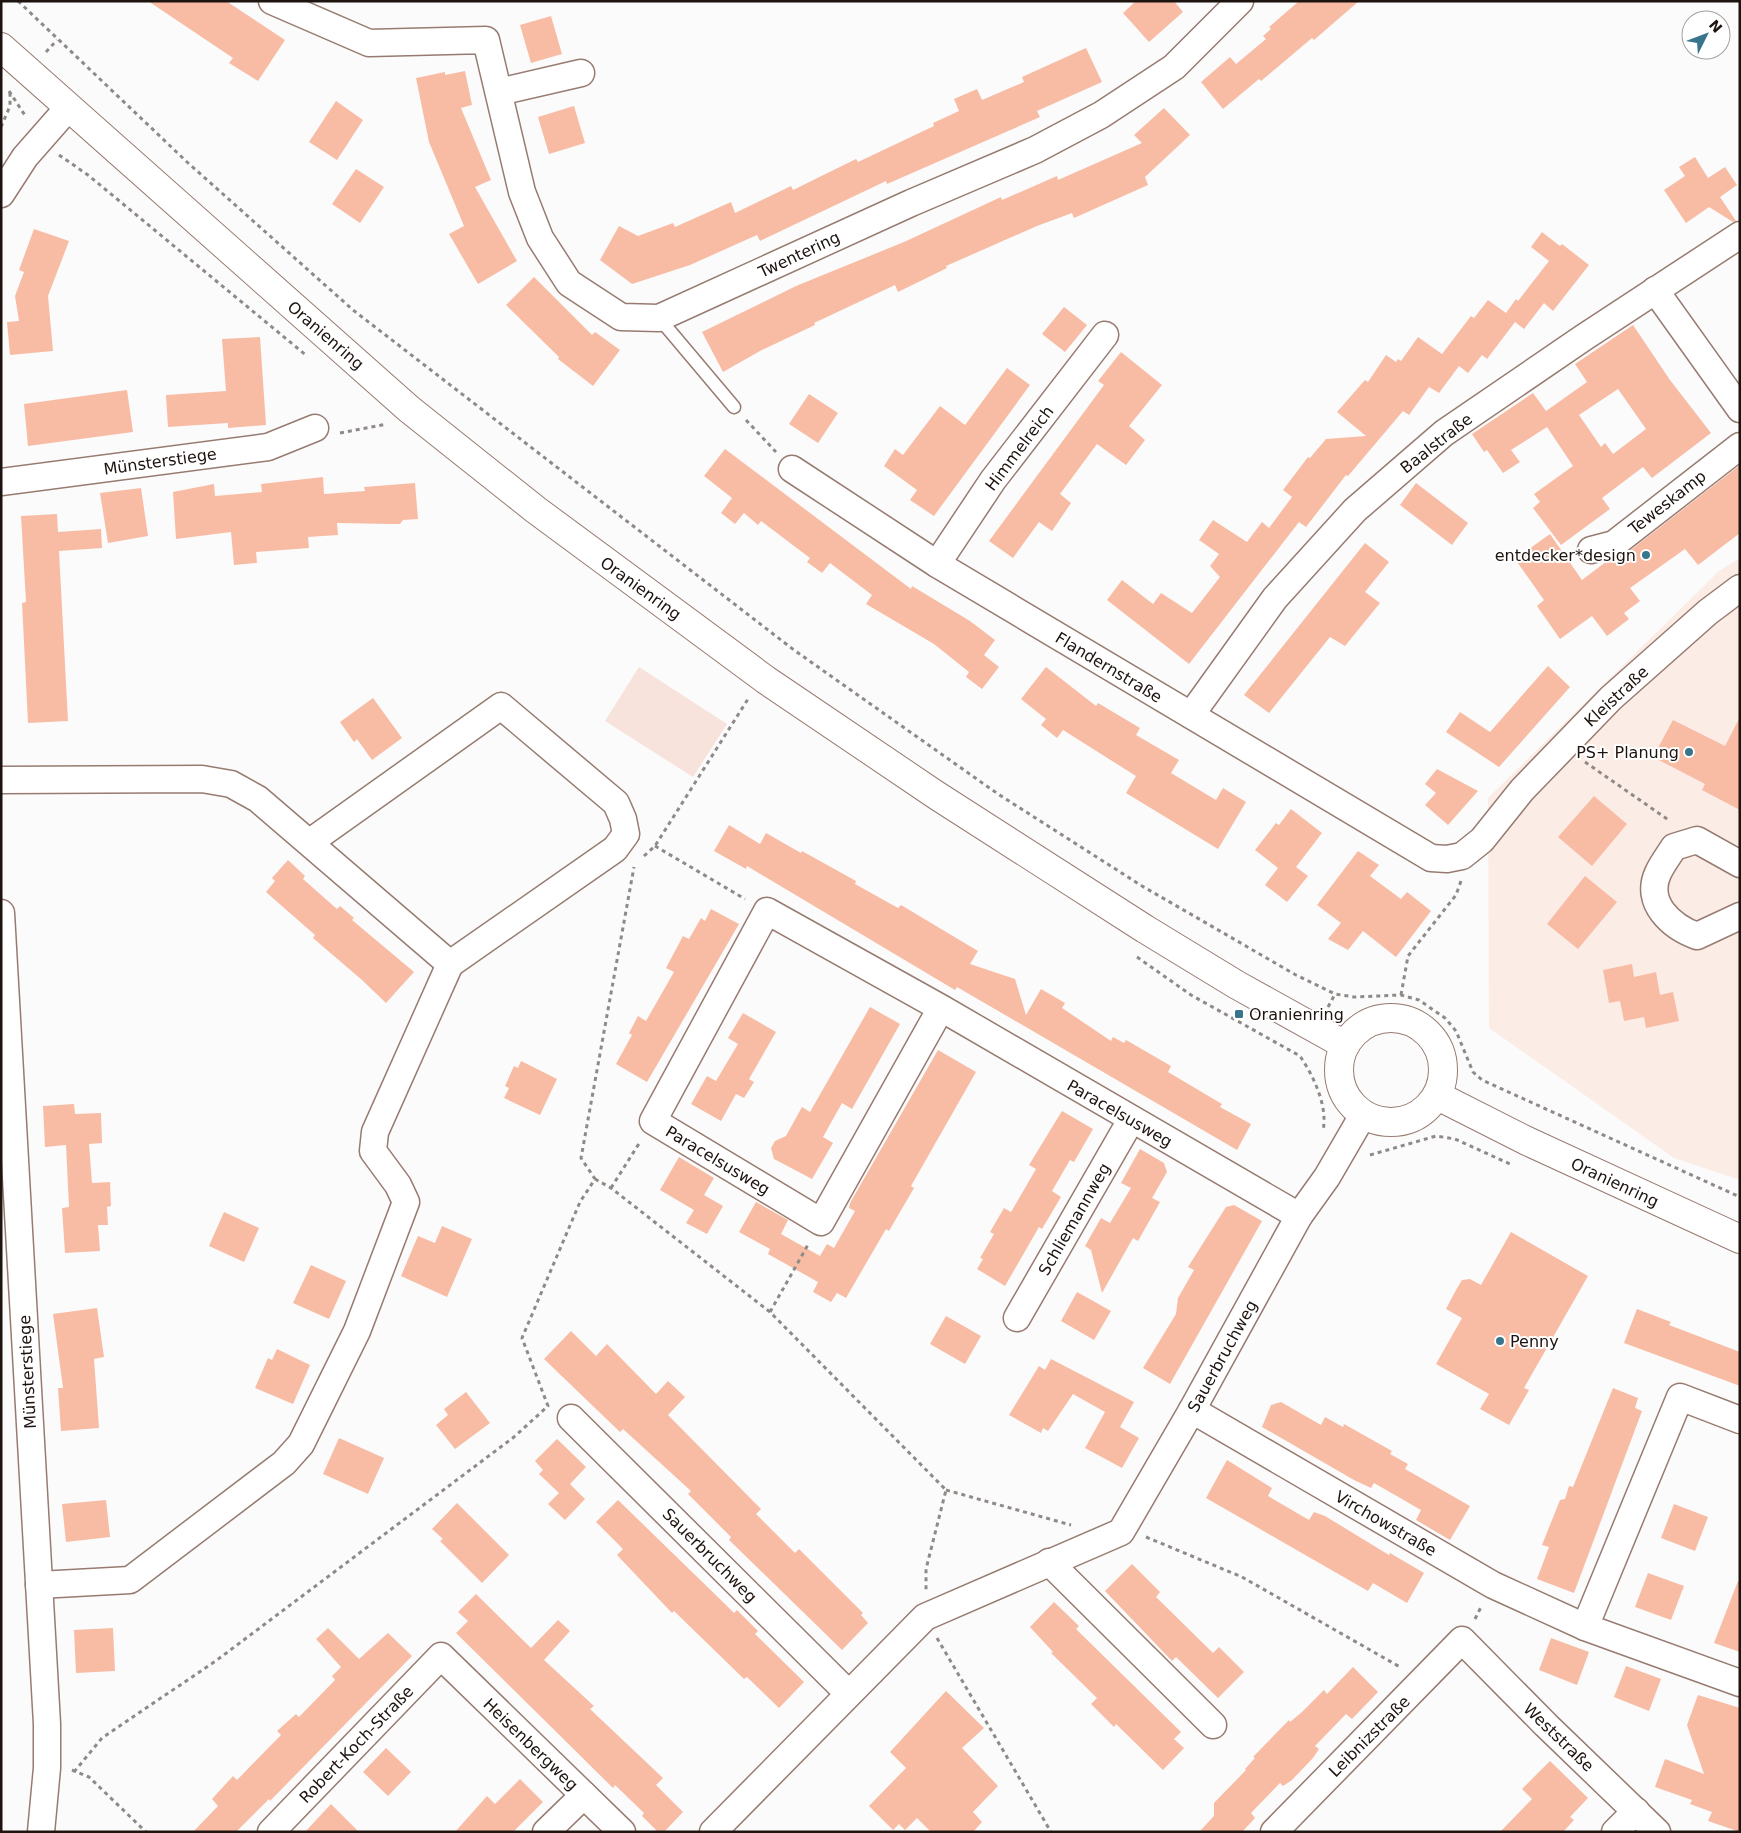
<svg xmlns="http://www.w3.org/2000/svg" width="1741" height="1833" font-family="'DejaVu Sans',sans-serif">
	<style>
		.built { fill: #fcece6 }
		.green { fill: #f7e3db }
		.building { fill: #f8bca5; fill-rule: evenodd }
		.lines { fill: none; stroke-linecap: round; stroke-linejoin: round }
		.service-casing { stroke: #977b71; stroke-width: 15 }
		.minor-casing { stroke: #977b71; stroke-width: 29 }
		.tertiary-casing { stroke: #977b71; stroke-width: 30 }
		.path { stroke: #8f8a88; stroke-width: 3; stroke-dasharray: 4 4; stroke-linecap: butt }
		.service { stroke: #fff; stroke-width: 12 }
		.minor { stroke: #fff; stroke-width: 26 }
		.tertiary { stroke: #fff; stroke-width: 28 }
		.poi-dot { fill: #38748c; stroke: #fff; stroke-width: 2 }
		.labels { text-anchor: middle; stroke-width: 4; stroke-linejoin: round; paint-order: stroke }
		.street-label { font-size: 16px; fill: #1d130f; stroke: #fff }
		.poi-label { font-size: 16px; fill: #1d130f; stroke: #fff; text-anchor: end }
	</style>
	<rect width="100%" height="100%" fill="#fbfbfb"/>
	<polygon class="built" points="1740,558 1740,1180 1674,1158 1489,1028 1488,798 1719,571"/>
	<polygon class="green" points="639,667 727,724 693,777 605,721"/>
	<g class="building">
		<polygon points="148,1 226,1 285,40 258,81 229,63 233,58"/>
		<polygon points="1136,1 1174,1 1183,12 1149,42 1123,13"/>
		<polygon points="1299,1 1359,1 1314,40 1312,38 1261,81 1259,79 1223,109 1201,82 1230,57 1236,64 1266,39 1263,36 1271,29 1269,27"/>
		<polygon points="551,16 562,54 531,63 520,25"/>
		<polygon points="1086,48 1102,82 1037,111 1040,117 887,184 886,181 760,241 757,235 690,265 632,284 600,260 619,226 638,236 673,223 675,227 731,202 735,213 791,186 793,190 856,159 858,162 934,126 933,123 959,111 954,99 977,89 982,100 1024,82 1022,77"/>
		<polygon points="465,71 472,105 461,108 491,180 475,187 517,261 478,284 449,234 464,226 429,142 416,78 445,72 445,75"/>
		<polygon points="336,101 363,120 337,160 309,142"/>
		<polygon points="574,106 585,143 549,154 538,117"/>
		<polygon points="1164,108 1190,135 1145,177 1148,185 1074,218 1072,213 1037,226 946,266 947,268 898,292 895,285 814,323 815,325 760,351 723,372 702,332 796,286 904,242 1001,197 1002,200 1057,176 1058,180 1142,143 1134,135"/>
		<polygon points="1695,157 1708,178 1725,167 1737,185 1720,197 1736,221 1733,222 1709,207 1686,223 1664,190 1685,176 1679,167"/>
		<polygon points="356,169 384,187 360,223 332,204"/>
		<polygon points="34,229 69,241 48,296 53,351 10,355 7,322 19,321 15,296 24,272 19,270"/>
		<polygon points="1542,232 1560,246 1562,244 1589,265 1553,311 1544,303 1524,329 1515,322 1487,359 1482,355 1468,373 1459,366 1439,393 1429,387 1409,415 1403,411 1348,476 1346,475 1306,527 1299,522 1189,664 1107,600 1122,580 1153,604 1161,593 1192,613 1220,577 1210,566 1219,554 1199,540 1213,520 1247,542 1262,522 1269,528 1292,497 1283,490 1308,457 1310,458 1326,439 1366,436 1337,412 1365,380 1368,382 1386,355 1396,362 1398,359 1401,361 1418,337 1442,354 1471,316 1474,318 1488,300 1506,313 1516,299 1518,301 1549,261 1531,247"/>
		<polygon points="534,277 592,335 595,332 620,350 593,386 558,359 559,357 506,305"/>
		<polygon points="1064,307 1087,325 1065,352 1042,334"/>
		<path d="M1633,325L1670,380L1711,433L1652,478L1643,467L1602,498L1610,509L1561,545L1533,508L1540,502L1534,494L1573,466L1547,427L1511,450L1520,462L1503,473L1487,450L1484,452L1472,434L1533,393L1546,411L1587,382L1575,364ZM1618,389L1646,429L1613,454L1605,443L1601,447L1579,415Z"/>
		<polygon points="260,337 266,425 228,428 228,423 168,427 166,395 226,391 222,339"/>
		<polygon points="1121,352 1162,385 1129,426 1145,440 1126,465 1097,444 1060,494 1071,503 1052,531 1039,522 1013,558 989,541 1104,385 1098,381"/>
		<polygon points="1007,368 1030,385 934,516 910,500 917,490 884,466 895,449 903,455 940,406 965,425"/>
		<polygon points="127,390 133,432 28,446 24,404"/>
		<polygon points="809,394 838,413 818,443 789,424"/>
		<polygon points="725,449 911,589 912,586 970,621 995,640 984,655 999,667 982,689 966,677 969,672 934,644 866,604 872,595 830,563 822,573 807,562 810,558 761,521 758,525 744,513 735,524 721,513 732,498 704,476"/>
		<polygon points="1740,465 1740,533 1698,565 1685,549 1630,588 1640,601 1624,613 1629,619 1607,636 1592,616 1560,639 1537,606 1544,600 1515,559 1550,534 1582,580 1607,561 1623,556"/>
		<polygon points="323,477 324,494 365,491 364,487 415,483 418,519 403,520 400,524 391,524 337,523 338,535 308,537 309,548 256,552 257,563 234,565 231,532 176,539 173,492 214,484 215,496 262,492 261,484"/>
		<polygon points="1416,483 1468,523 1452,545 1400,505"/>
		<polygon points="141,488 148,536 108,543 100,493"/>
		<polygon points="57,514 58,532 101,529 102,548 59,551 68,721 28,723 22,603 26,602 21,516"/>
		<polygon points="1365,543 1389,562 1365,592 1380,603 1345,646 1330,637 1269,713 1244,695"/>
		<polygon points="1548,666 1570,687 1499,767 1446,732 1460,712 1490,732"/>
		<polygon points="1046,667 1096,706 1098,703 1140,728 1136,735 1179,760 1171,773 1216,800 1223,788 1246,802 1218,849 1126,793 1136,776 1063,730 1057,738 1041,725 1046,719 1021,699"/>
		<polygon points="373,698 402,738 372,760 357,739 354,742 340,722"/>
		<polygon points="1740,717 1740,810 1702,790 1705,784 1653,757 1673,720 1725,746"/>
		<polygon points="1437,769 1478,791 1448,825 1425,805 1436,793 1425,784"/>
		<polygon points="1594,796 1627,824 1592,866 1558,837"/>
		<polygon points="1291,809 1322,833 1296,867 1308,876 1287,902 1265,885 1278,868 1255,850 1276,823 1279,825"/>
		<polygon points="729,825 760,844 766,833 801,853 802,851 856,881 855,884 898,908 901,905 978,951 970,964 1015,979 1026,1015 1041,989 1065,1003 1062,1008 1111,1041 1113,1037 1124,1043 1126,1040 1171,1066 1168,1072 1222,1104 1220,1107 1251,1124 1237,1150 957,987 955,990 747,866 746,869 714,851"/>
		<polygon points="1358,851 1379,865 1370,876 1401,899 1407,892 1431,911 1396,957 1363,931 1348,950 1328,939 1341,923 1317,905"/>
		<polygon points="288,860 305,876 303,879 337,909 340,906 354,918 352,920 414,972 386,1003 362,980 313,938 315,935 266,892 275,881 272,878"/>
		<polygon points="1585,876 1617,902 1578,949 1547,924"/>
		<polygon points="711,909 739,924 647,1082 616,1064 632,1035 629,1033 638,1016 646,1021 674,972 666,968 683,936 689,939 701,918 705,921"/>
		<polygon points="1632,964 1634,977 1656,972 1660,995 1673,992 1679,1021 1646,1028 1644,1017 1624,1021 1620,1001 1609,1003 1603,970"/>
		<polygon points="870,1007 900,1024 852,1109 842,1103 823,1137 833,1143 812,1179 774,1159 771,1148 775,1141 786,1136 802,1107 810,1112"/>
		<polygon points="743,1013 776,1032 749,1079 754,1082 744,1098 736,1094 721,1121 691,1104 707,1076 716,1081 738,1044 728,1038"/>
		<polygon points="938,1050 976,1072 911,1186 914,1188 889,1231 886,1229 846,1298 837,1293 831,1302 813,1292 818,1282 768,1254 770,1249 739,1232 756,1202 788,1220 781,1234 820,1256 827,1244 834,1248 855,1211 849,1208 850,1203"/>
		<polygon points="521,1061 557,1079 540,1115 504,1098 509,1088 505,1086 514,1066 518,1068"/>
		<polygon points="74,1104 75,1114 101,1113 102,1143 89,1144 92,1183 110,1182 111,1206 107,1207 108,1225 98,1225 100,1251 65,1253 62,1208 69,1207 66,1145 45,1147 43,1106"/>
		<polygon points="1062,1111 1093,1129 1074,1162 1070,1160 1052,1191 1061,1197 1042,1229 1039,1227 1005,1286 977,1269 983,1259 980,1258 994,1234 990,1232 1004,1208 1011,1212 1036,1169 1029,1165"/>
		<polygon points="1140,1149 1164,1163 1167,1172 1152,1198 1160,1202 1138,1241 1133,1238 1102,1293 1091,1250 1085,1246 1101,1218 1110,1223 1131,1188 1121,1183"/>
		<polygon points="679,1157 714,1178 704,1195 723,1206 707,1234 686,1223 694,1210 660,1190"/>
		<polygon points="1234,1205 1262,1221 1170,1384 1143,1368 1176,1314 1178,1298 1194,1270 1188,1267 1226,1207"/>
		<polygon points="224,1212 259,1228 244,1262 209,1246"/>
		<polygon points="442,1226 472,1239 447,1297 401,1276 418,1236 435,1243"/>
		<polygon points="1511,1232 1588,1276 1524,1388 1529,1390 1509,1425 1480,1409 1489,1394 1436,1364 1462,1318 1446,1309 1456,1290 1462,1280 1470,1279 1481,1285"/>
		<polygon points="311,1265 346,1281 329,1319 293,1303"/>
		<polygon points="1077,1292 1111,1311 1094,1340 1061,1321"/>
		<polygon points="97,1308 104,1357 94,1359 99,1428 61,1431 58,1388 63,1388 53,1314"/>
		<polygon points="1637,1309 1671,1322 1669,1325 1740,1352 1740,1386 1624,1343"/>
		<polygon points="946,1316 981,1336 965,1364 930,1344"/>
		<polygon points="571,1331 596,1356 607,1344 656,1394 668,1381 685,1397 668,1415 761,1509 756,1514 795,1553 799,1549 863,1613 861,1615 868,1623 842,1650 729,1540 731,1537 688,1494 691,1491 623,1429 620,1432 544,1359"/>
		<polygon points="277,1349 310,1365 293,1404 255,1388 268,1358 272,1360"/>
		<polygon points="1051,1359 1134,1402 1120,1427 1139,1438 1122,1468 1085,1448 1105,1412 1073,1394 1048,1431 1043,1428 1041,1433 1009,1415 1039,1366 1045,1370"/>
		<polygon points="1613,1388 1638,1398 1635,1408 1642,1411 1574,1593 1537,1579 1549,1547 1542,1545 1560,1500 1565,1499 1569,1486 1573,1487"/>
		<polygon points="466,1392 490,1423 455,1449 436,1425 448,1415 444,1409"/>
		<polygon points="1281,1402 1321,1425 1325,1417 1343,1427 1344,1424 1392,1451 1390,1454 1408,1464 1405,1469 1470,1506 1450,1540 1416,1520 1421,1510 1374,1483 1371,1488 1354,1480 1262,1427 1271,1405"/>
		<polygon points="339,1438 384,1458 368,1494 323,1474"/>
		<polygon points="557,1439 586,1467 570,1484 585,1499 565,1520 548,1504 559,1493 539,1474 543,1470 535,1461"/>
		<polygon points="1227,1460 1272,1488 1268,1496 1309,1520 1314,1512 1325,1516 1389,1555 1390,1553 1424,1573 1407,1603 1373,1583 1368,1591 1206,1498"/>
		<polygon points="106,1500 110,1537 66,1542 62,1504"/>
		<polygon points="618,1500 726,1605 734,1613 737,1610 758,1631 755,1634 804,1682 779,1708 747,1677 744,1679 674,1611 672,1613 617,1555 623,1549 596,1522"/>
		<polygon points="457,1503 509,1555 482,1583 440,1541 443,1539 432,1529"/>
		<polygon points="1674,1504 1708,1517 1695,1551 1661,1538"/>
		<polygon points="1132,1564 1160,1592 1156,1597 1213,1653 1219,1647 1244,1672 1218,1698 1176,1657 1172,1661 1105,1591"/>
		<polygon points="1648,1573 1684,1586 1671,1620 1635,1607"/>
		<polygon points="1738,1581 1740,1581 1740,1652 1714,1643"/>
		<polygon points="476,1594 531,1648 558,1620 570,1631 544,1660 594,1706 590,1709 663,1778 656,1785 683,1812 664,1832 658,1832 642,1816 644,1813 615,1785 613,1788 456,1633 468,1621 458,1612"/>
		<polygon points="1054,1602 1079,1626 1076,1629 1181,1732 1174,1739 1184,1748 1163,1770 1116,1724 1114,1727 1091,1704 1097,1698 1051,1653 1053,1652 1030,1627"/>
		<polygon points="113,1628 115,1671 76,1673 74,1630"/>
		<polygon points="328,1628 359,1659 388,1633 412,1656 270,1801 269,1799 236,1832 193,1832 218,1806 212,1799 233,1776 237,1780 281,1735 277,1731 296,1714 299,1717 335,1680 332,1676 341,1667 316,1639"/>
		<polygon points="1551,1638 1589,1652 1577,1685 1539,1670"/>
		<polygon points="1626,1666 1661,1679 1649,1711 1614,1697"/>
		<polygon points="1353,1667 1378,1692 1352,1719 1346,1714 1315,1746 1319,1749 1313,1758 1292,1780 1283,1786 1280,1783 1251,1813 1255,1818 1242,1832 1199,1832 1214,1816 1214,1803 1246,1770 1245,1769 1255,1758 1253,1757 1289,1720 1290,1722 1302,1712 1324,1690 1327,1694"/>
		<polygon points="946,1691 984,1728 962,1748 998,1786 973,1812 982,1822 973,1832 931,1832 917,1818 905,1830 899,1824 893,1830 869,1806 906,1768 890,1752"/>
		<polygon points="1698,1695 1740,1708 1740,1832 1708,1821 1712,1812 1690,1804 1692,1800 1655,1787 1665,1759 1704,1774 1687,1725"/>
		<polygon points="386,1748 411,1772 388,1796 363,1772"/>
		<polygon points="1550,1761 1588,1798 1570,1817 1574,1820 1563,1832 1500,1832 1532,1799 1522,1789"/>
		<polygon points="520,1779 543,1802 513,1832 455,1832 487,1796 495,1804"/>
		<polygon points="331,1804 359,1832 305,1832"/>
	</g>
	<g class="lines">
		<defs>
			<polyline id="service" points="659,318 734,407"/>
			<g id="minor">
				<polyline points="272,1 369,43 486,40 522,192 540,238 569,283 621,317 659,318 911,203 1035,150 1101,115 1174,67 1240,1"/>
				<polyline points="499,92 581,73"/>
				<polyline points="1,194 25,157 68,108"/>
				<polyline points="1655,290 1740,409"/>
				<polyline points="792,469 937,564 1431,858 1447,859 1462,856 1482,840 1522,790 1611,698 1708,612 1740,588"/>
				<polyline points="1,482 268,447 315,428"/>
				<polyline points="1591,550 1614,544 1740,446"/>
				<polyline points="937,564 993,480 1105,335"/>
				<polyline points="1191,715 1275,598 1355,510 1444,433 1583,338 1740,235"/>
				<polyline points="1,780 202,779 231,784 258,799 450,964 375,1132 373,1151 398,1185 406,1202 357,1331 301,1444 284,1463 130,1580 39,1585"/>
				<polyline points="310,842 501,706 616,803 623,819 626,834 615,849 450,964"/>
				<path d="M1740,864L1697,840L1674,847C1669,855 1662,864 1658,873C1644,903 1672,927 1697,936L1740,916"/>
				<polyline points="1,913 47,1724 47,1768 41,1832"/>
				<polyline points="941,1008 821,1222 653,1121 767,911 941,1008 1299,1216"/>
				<polyline points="1017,1318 1131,1120"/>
				<polyline points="1192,1410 1493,1585 1585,1627 1740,1683"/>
				<polyline points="571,1418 848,1693"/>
				<polyline points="1049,1562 1213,1725"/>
				<polyline points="1585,1627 1680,1397 1740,1420"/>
				<polyline points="271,1832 441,1656 622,1832"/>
				<polyline points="546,1832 584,1795"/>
				<polyline points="713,1832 925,1617 1121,1532 1192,1410 1299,1216 1327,1177 1363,1115"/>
				<polyline points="1274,1832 1462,1640 1546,1725 1657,1832"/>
				<polyline points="1615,1832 1636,1811"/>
			</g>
			<g id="tertiary">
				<polyline points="1,47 409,409 536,510 766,680 936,795 1145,929 1237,985 1345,1045"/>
				<circle cx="1391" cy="1070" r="52"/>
				<polyline points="1438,1096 1527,1141 1740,1239"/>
			</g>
		</defs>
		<use href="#service" class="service-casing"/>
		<use href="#minor" class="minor-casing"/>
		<use href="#tertiary" class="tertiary-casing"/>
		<g class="path">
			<polyline points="18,1 187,162 353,310 794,650 998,794 1142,886 1296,975 1335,994 1354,997 1401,995 1419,1000 1445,1018 1456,1031 1473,1072 1482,1080 1740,1197"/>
			<polyline points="46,52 57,40"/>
			<polyline points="9,91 26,117"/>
			<polyline points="1,127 10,106 10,92"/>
			<polyline points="59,155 88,175 307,356"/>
			<polyline points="746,420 776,452"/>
			<polyline points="340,433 387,424"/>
			<polyline points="1585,762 1670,821"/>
			<polyline points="655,846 745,899"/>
			<polyline points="644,856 655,846 748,699"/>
			<path d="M1137,957L1191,995L1300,1056C1314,1077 1328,1106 1323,1131"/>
			<polyline points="1401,995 1408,956 1456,895 1461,881"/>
			<polyline points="1328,1007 1335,994"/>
			<polyline points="1370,1155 1436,1136 1455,1139 1510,1164"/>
			<polyline points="595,1179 611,1188 770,1312 946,1490 926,1569 926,1590"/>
			<polyline points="611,1188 640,1142"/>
			<polyline points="770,1312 809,1243"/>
			<polyline points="946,1490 1071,1525"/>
			<polyline points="1146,1537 1242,1577 1400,1667"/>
			<polyline points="1475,1619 1481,1607"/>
			<polyline points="937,1638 1051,1832"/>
			<polyline points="72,1770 89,1777 146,1832"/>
			<polyline points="74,1772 102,1738 217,1660 514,1437 548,1406 522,1338 580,1202 595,1179 581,1158 634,867"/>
		</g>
		<use href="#service" class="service"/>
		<use href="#minor" class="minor"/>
		<use href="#tertiary" class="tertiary"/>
	</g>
	<g class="poi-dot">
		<circle cx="1646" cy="555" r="5"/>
		<circle cx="1689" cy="752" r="5"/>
		<rect x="1234" y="1009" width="10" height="10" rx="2.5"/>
		<circle cx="1500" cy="1341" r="5"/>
	</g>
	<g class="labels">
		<g class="street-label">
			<text transform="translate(799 254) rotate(-25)" y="6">Twentering</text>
			<text transform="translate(326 335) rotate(41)" y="6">Oranienring</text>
			<text transform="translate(1436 443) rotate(-38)" y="6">Baalstraße</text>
			<text transform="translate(1019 448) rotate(-53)" y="6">Himmelreich</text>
			<text transform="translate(160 461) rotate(-8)" y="6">Münsterstiege</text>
			<text transform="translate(1667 502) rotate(-38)" y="6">Teweskamp</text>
			<text transform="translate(641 588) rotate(36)" y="6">Oranienring</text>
			<text transform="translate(1109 667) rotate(31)" y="6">Flandernstraße</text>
			<text transform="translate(1616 696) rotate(-43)" y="6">Kleistraße</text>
			<text transform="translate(1120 1113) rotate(30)" y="6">Paracelsusweg</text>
			<text transform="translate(718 1160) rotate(31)" y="6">Paracelsusweg</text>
			<text transform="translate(1615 1182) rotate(25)" y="6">Oranienring</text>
			<text transform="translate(1074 1219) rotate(-60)" y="6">Schliemannweg</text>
			<text transform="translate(1222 1356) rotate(-61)" y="6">Sauerbruchweg</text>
			<text transform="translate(27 1372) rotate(-93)" y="6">Münsterstiege</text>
			<text transform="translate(1386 1523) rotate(30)" y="6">Virchowstraße</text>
			<text transform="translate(710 1555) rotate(45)" y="6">Sauerbruchweg</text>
			<text transform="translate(1369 1736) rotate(-45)" y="6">Leibnizstraße</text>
			<text transform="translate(1559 1737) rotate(44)" y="6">Weststraße</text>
			<text transform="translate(356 1744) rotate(-46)" y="6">Robert-Koch-Straße</text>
			<text transform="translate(531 1744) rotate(44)" y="6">Heisenbergweg</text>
		</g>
		<g class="poi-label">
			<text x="1636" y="561">entdecker*design</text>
			<text x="1679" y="758">PS+ Planung</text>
			<text x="1249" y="1020" text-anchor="start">Oranienring</text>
			<text x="1510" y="1347" text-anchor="start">Penny</text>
		</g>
	</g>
	<rect width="1741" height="1833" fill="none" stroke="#1d130f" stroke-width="5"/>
	<g transform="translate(1706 35) rotate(48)"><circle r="24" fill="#ffffff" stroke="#a5a19f"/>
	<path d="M0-4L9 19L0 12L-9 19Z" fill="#38748c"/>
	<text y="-8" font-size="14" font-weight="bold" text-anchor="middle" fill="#1d130f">N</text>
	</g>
</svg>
